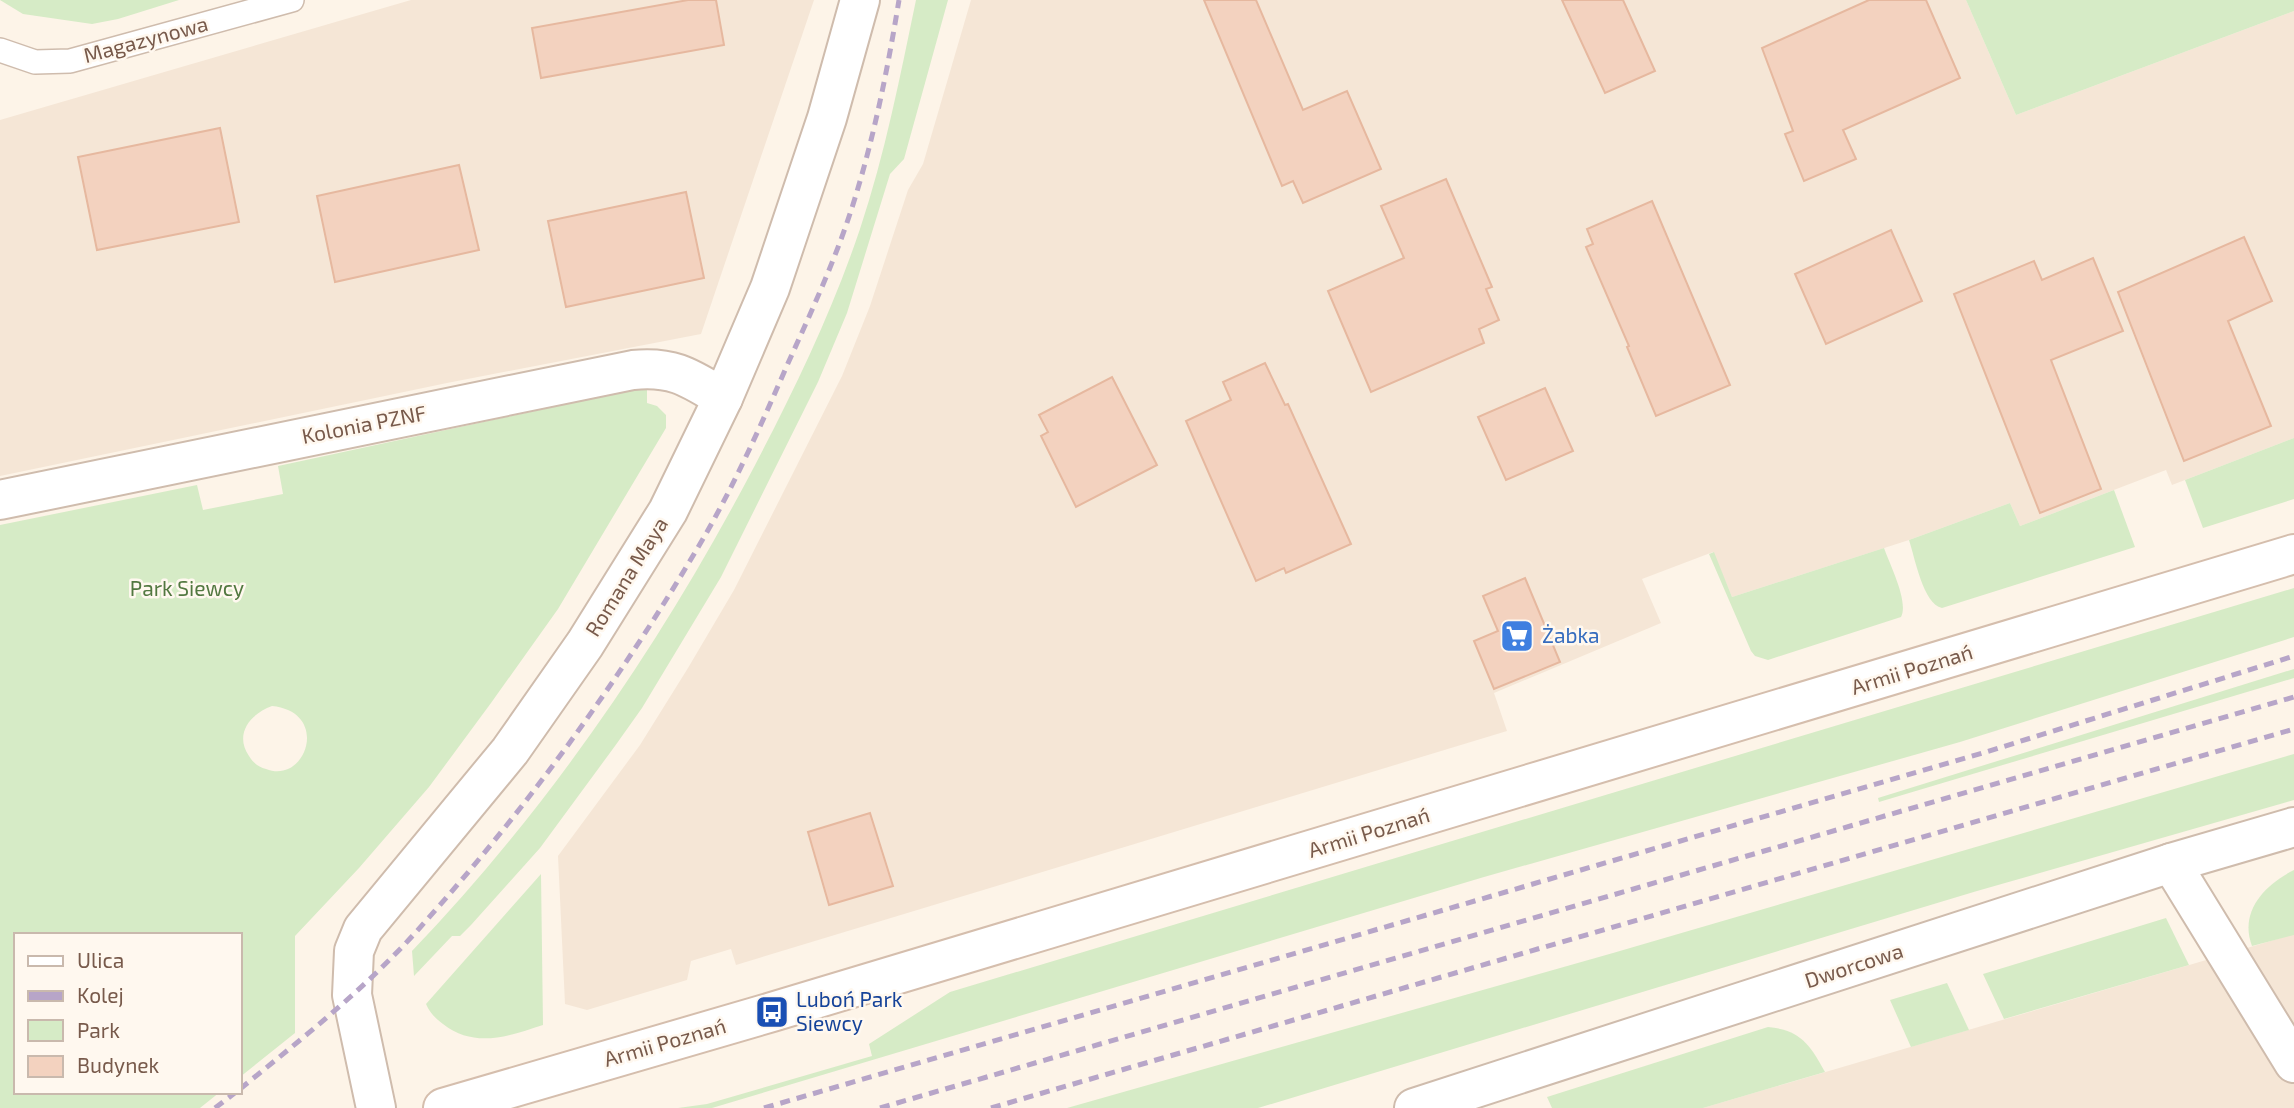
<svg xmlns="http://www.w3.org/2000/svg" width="2294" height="1108" font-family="'Exo 2',sans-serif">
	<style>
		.residential { fill: #f5e6d6 }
		.green { fill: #d6ebc6; fill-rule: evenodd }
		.building { fill: #f3d2bf; stroke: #e6b89f; stroke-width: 2 }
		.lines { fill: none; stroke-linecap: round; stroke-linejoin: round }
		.service-casing { stroke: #cfbcad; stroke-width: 26 }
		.minor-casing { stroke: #cfbcad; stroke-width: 42 }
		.secondary-casing { stroke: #d5bead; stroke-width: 42 }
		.service { stroke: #fff; stroke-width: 23 }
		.minor { stroke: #fff; stroke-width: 38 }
		.secondary { stroke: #fff; stroke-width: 38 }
		.rail { stroke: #b7a5c8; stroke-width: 5; stroke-dasharray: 10 7; stroke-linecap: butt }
		.labels { text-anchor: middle; stroke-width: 5; stroke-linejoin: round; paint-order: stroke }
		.street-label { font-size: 21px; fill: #785a4b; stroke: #fff8ef }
		.park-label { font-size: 21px; fill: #527840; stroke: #fff8ef }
		.shop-label { font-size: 21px; fill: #366cbe; stroke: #fff8ef; text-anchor: start }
		.transit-label { font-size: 21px; fill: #164399; stroke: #fff8ef; text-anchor: start }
	</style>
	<rect width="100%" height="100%" fill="#fdf4e8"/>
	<g class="residential">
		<polygon points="411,0 814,0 701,334 447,383 0,476 0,120"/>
		<polygon points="971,0 1966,0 2016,115 2294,11 2294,438 2172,485 2166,470 2020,526 2010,503 1909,540 1732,597 1713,552 1642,579 1661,623 1494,693 1507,731 736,965 731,949 691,961 687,980 587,1010 565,1004 558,856 640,745 688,668 734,590 842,376 870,306 908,190 923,164"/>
		<polygon points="2294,934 2294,1108 1703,1108 2264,943"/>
	</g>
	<g class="green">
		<polygon points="0,0 179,0 118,19 92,24 23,14"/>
		<path d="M916,0H948L904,159L890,174L847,313L818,382L721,577L642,708L615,746L540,848L471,925L460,936H452L414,976L412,951C545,812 654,654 745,484C789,401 830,318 860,229C885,154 900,77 916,0Z"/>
		<polygon points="1966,0 2294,0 2294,11 2016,115"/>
		<path d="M647,387V403L657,406L666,415V428L558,609L491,703L429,787L359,868L295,936V1033L240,1077V935H16V1092H220L200,1108H0V525L197,485L203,510L283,494L278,466ZM272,706C331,712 306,785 266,769C259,767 253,763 249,756C234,734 250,714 272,706Z"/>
		<polygon points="2294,438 2294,499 2203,528 2185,480"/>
		<path d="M2114,490L2135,547L1942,608C1923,604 1915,558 1909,540L2010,503L2020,526Z"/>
		<path d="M1884,548C1890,565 1909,602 1901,617L1768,660L1755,656L1751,651L1709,554L1714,552L1732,597Z"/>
		<polygon points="2294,588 2294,637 1960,742 1484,877 712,1108 678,1108 707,1104 872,1056 869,1044 950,992"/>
		<polygon points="2294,669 2294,678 1879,802 1878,798"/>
		<polygon points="2294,754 2294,800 1977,891 1258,1108 1067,1108 1613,953"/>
		<path d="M2294,870V935L2252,946C2239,912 2264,885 2294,870Z"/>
		<path d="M541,874L543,1025C509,1036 475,1049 443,1024C435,1018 430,1013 426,1004Z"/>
		<polygon points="2166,918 2189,965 2004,1019 1983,974"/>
		<polygon points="1947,983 1969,1030 1911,1047 1890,1000"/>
		<path d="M1768,1027C1801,1030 1810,1045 1825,1072L1703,1108H1552L1547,1097Z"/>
	</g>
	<g class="building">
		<polygon points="688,0 716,0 724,45 541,78 532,28"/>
		<polygon points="1204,0 1256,0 1303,110 1347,91 1381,169 1303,203 1293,181 1282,186"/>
		<polygon points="1562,0 1623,0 1655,71 1605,93"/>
		<polygon points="1869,0 1926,0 1960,78 1843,130 1856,159 1804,181 1785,134 1793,131 1762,48"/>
		<polygon points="220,128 239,222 97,250 78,157"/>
		<polygon points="459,165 479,250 335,282 317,196"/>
		<polygon points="1446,179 1492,287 1486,289 1499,320 1479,329 1484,343 1371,392 1328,291 1404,258 1381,206"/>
		<polygon points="686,192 704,278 566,307 548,221"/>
		<polygon points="1652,201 1730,385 1656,416 1627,347 1629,346 1586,247 1593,244 1587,229"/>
		<polygon points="1891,230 1922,301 1826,344 1795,274"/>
		<polygon points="2244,237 2272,301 2228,321 2271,426 2184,461 2118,292"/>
		<polygon points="2093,258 2123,331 2051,360 2101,489 2040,513 1954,294 2034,261 2042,280"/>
		<polygon points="1265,363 1285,405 1288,404 1351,544 1286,573 1284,568 1256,581 1186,421 1231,400 1223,382"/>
		<polygon points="1112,377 1157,465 1076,507 1041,436 1048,432 1039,415"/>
		<polygon points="1545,388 1573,451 1506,480 1478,417"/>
		<polygon points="1525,578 1560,662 1494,689 1474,641 1498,631 1483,596"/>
		<polygon points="870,813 893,886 829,905 808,832"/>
	</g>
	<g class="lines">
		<defs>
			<polyline id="service" points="0,50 35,62 70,61 292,0"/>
			<g id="minor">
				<path d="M0,500L633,370C674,366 690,378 723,398"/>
				<polyline points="2171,863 2294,1063"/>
				<polyline points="376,1108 352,995 354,951 363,929 510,751 585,644 668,511 723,398 770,288 827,118 860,0"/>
				<polyline points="1414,1108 2171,863 2294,827"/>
			</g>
			<polyline id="secondary" points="443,1108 772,1012 2294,554"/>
		</defs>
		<use href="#service" class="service-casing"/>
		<use href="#minor" class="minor-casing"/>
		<use href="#secondary" class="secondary-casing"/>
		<use href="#service" class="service"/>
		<use href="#minor" class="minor"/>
		<use href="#secondary" class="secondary"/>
		<g class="rail">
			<path d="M240,1089C304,1037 370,985 424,923C527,808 619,681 697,549C733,489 761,425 789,361C813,308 838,254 855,198C875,133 888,67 899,0"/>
			<polyline points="215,1108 236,1092"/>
			<polyline points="764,1108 1986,752 2294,656"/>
			<polyline points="880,1108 2294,697"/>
			<polyline points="991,1108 2294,729"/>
		</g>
	</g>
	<defs>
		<symbol id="supermarket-square" viewBox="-11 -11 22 22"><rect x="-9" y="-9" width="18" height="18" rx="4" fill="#3f7fe0" stroke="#fff8ef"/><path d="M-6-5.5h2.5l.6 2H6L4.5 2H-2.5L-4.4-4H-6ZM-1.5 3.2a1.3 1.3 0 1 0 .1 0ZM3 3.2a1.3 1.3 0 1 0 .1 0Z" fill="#fff"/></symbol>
		<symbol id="bus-square" viewBox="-11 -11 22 22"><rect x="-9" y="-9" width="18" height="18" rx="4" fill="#1a4fb4" stroke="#fff8ef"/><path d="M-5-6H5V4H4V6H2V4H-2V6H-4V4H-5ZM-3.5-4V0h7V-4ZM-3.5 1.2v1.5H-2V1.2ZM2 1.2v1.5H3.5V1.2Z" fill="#fff"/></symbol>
	</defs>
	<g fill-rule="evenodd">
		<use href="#supermarket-square" x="1498" y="617" width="38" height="38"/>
		<use href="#bus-square" x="753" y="993" width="38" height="38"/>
	</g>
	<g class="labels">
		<g class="street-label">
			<text transform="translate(146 40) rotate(-15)" y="7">Magazynowa</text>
			<text transform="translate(364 425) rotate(-11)" y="7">Kolonia PZNF</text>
			<text transform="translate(627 577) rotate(-58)" y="7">Romana Maya</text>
			<text transform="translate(1912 670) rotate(-17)" y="7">Armii Poznań</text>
			<text transform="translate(1369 833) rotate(-17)" y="7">Armii Poznań</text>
			<text transform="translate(1854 966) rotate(-18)" y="7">Dworcowa</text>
			<text transform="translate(665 1043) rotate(-16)" y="7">Armii Poznań</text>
		</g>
		<g class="park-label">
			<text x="187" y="596">Park Siewcy</text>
		</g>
		<g class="shop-label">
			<text x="1542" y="643">Żabka</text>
		</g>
		<g class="transit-label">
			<text x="796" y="1007">Luboń Park<tspan x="796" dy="24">Siewcy</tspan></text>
		</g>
	</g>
	<rect x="14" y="933" width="228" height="161" fill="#fff8ef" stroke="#c9b9ad" stroke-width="2"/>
	<rect x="28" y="956" width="35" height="10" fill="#ffffff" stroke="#c9b9ad" stroke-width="2"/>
	<text x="77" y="968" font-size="21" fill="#785a4b">Ulica</text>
	<rect x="28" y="991" width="35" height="10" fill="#b7a5c8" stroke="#c9b9ad" stroke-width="2"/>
	<text x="77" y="1003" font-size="21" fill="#785a4b">Kolej</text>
	<rect x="28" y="1020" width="35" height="21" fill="#d6ebc6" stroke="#c9b9ad" stroke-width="2"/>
	<text x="77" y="1038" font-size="21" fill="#785a4b">Park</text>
	<rect x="28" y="1056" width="35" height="21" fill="#f3d2bf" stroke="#c9b9ad" stroke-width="2"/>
	<text x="77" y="1073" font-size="21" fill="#785a4b">Budynek</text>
</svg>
